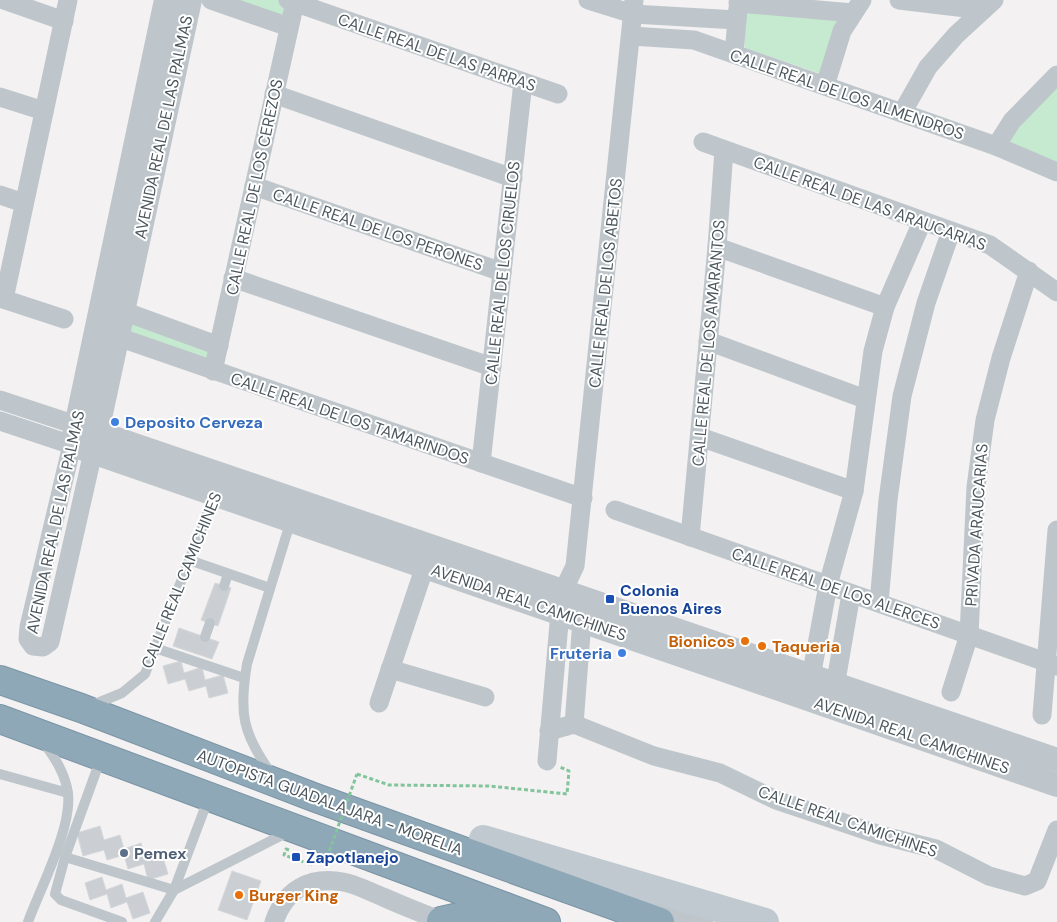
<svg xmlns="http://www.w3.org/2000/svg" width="1057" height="922" font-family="'DM Sans',sans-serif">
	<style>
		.green { fill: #c5eacf }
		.building { fill: #cbced2; stroke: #d5d8db }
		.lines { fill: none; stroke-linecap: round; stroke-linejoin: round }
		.motorway-casing { stroke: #7a94a4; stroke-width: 30 }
		.path { stroke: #82c49b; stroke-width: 3; stroke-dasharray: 4 2.5; stroke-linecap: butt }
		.service { stroke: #bec6cb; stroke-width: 10 }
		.minor { stroke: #bec6cb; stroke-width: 19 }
		.tertiary { stroke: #bec6cb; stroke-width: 24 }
		.secondary { stroke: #bfc9cf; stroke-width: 28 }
		.motorway { stroke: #8fa8b8; stroke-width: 28 }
		.path-bridge { stroke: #82c49b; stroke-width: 3; stroke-dasharray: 4 2.5; stroke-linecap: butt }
		.shop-dot { fill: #3f7fe0; stroke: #fff; stroke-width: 2 }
		.transit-dot { fill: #1a4fb4; stroke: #fff; stroke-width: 2 }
		.food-dot { fill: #e8710a; stroke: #fff; stroke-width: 2 }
		.service-dot { fill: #5c6f8a; stroke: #fff; stroke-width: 2 }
		.labels { text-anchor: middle; stroke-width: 4; stroke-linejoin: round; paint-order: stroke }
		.street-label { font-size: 16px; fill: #4b565c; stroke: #fff }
		.shop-label { font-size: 16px; font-weight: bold; fill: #366cbe; stroke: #fff; text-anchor: start }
		.transit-label { font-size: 16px; font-weight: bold; fill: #164399; stroke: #fff; text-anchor: start }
		.food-label { font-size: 16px; font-weight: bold; fill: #c56008; stroke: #fff; text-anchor: start }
		.service-label { font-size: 16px; font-weight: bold; fill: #4e5e75; stroke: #fff; text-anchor: start }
	</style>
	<rect width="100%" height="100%" fill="#f3f1f1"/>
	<g class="green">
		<polygon points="223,0 280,0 291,4 285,22"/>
		<polygon points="745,7 846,16 824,75 745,48 742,23"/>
		<polygon points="1057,87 1057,164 1007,140"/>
		<polygon points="126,316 214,348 209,365 121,335"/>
	</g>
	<g class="building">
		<polygon points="215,583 231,588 218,626 201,620"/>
		<polygon points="179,628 219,642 212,659 173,646"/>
		<polygon points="181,661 184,673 202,667 205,680 223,675 228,693 209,698 206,686 189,691 185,679 168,684 163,666"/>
		<polygon points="100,826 104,840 120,835 124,849 141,843 145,856 161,851 168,874 148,880 144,864 128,869 124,855 107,860 104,850 83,856 77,833"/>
		<polygon points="232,871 261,881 247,920 218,910"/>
		<polygon points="102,877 106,890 122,884 126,898 143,892 150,913 133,919 127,902 111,908 107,894 90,900 85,883"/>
	</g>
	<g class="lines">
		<defs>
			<g id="motorway">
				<polyline points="0,680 81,708 316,798 660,922"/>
				<polyline points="0,719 546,922"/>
				<polyline points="441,921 505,907"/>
			</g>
		</defs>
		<use href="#motorway" class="motorway-casing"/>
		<g class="path">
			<polyline points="357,774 389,785 489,786 567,794 569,771 560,767"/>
			<polyline points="289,850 286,849 284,855 312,865"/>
		</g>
		<g class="service">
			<polyline points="189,560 270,588"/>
			<polyline points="224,586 228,574"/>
			<polyline points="205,637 210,623"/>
			<polyline points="155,648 244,678"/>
			<polyline points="90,706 122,693 145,674 215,494"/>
			<polyline points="101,758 65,857 55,894 61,900 122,922"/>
			<path d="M271,773C242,733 239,712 247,664L291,520"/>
			<polyline points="0,774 68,793"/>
			<polyline points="65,857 174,890 290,831"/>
			<path d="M28,922C40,889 72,828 68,794C66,775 55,758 44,743"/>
			<polyline points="155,922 174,890 209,797"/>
		</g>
		<g class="minor">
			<polyline points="4,0 64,21"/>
			<polyline points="211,0 289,27"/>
			<polyline points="288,0 558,94"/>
			<polyline points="588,0 633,14 737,20"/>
			<polyline points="899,0 983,10"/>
			<polyline points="738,3 853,13"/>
			<polyline points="631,36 694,40 996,146 1057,172"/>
			<polyline points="734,54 738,8"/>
			<polyline points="825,86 842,31 862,0"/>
			<polyline points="274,94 513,178"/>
			<polyline points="0,97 44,111"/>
			<polyline points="902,113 928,67 956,35 994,0"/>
			<polyline points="703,142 990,245 1057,292"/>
			<polyline points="996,146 1012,121 1057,75"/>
			<polyline points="254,186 502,272"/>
			<polyline points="0,195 24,203"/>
			<polyline points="717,247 885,307"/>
			<polyline points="233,278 492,367"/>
			<polyline points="0,298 64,319"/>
			<polyline points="4,299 68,0"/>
			<polyline points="123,311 219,346"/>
			<polyline points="118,337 583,498"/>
			<polyline points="708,341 865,399"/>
			<polyline points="213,371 295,2"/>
			<polyline points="0,400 76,425"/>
			<polyline points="0,421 72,445 29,627 28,639 33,646 43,647 50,642 93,452"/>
			<polyline points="700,437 854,491"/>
			<polyline points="481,463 523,82"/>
			<polyline points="615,510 1057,666"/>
			<polyline points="690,537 717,247 724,150"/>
			<polyline points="879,603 888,500 902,396 926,303 951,231"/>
			<polyline points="390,669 485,697"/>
			<polyline points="811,677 828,585 854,491 873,351 885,307 922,222"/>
			<polyline points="951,692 969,635 976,487 985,420 1001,358 1029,271"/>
			<polyline points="833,698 851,594"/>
			<polyline points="379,703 425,566"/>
			<polyline points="1042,715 1057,530"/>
			<polyline points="574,724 583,608"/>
			<polyline points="549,731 574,724 654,756 720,773 776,800 880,835 936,849 989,876 1025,886 1037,881 1057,830"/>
			<polyline points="547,761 560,612 563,591 575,566 634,0"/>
			<path d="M274,922C285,890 309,876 343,882C356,884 370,892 383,897C403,906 424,914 444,922"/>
		</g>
		<g class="tertiary">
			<polyline points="166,0 72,445 1057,785"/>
			<polyline points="76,425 1057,760"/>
			<polyline points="94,446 190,0"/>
			<polyline points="607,887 701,922"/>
		</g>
		<polyline class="secondary" points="483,839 765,922"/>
		<use href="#motorway" class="motorway"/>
		<polyline class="path-bridge" points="325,863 357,774"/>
	</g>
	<g class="shop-dot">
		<circle cx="115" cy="422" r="5"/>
		<circle cx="622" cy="653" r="5"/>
	</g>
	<g class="transit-dot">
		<rect x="605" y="594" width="10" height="10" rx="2.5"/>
		<rect x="291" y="852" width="10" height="10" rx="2.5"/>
	</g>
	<g class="food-dot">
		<circle cx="745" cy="641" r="5"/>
		<circle cx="762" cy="646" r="5"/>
		<circle cx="239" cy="895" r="5"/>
	</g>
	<circle class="service-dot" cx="124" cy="853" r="5"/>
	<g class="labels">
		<g class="street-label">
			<text transform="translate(437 52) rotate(19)" y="6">CALLE REAL DE LAS PARRAS</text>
			<text transform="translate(847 94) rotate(19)" y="6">CALLE REAL DE LOS ALMENDROS</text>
			<text transform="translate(163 127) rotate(-78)" y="6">AVENIDA REAL DE LAS PALMAS</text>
			<text transform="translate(254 187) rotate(-78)" y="6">CALLE REAL DE LOS CEREZOS</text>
			<text transform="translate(870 203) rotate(20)" y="6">CALLE REAL DE LAS ARAUCARIAS</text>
			<text transform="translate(378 229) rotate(19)" y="6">CALLE REAL DE LOS PERONES</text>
			<text transform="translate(502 273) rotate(-84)" y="6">CALLE REAL DE LOS CIRUELOS</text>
			<text transform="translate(605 283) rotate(-84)" y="6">CALLE REAL DE LOS ABETOS</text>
			<text transform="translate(708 343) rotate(-85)" y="6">CALLE REAL DE LOS AMARANTOS</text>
			<text transform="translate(350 418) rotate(19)" y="6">CALLE REAL DE LOS TAMARINDOS</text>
			<text transform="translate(55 522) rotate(-78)" y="6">AVENIDA REAL DE LAS PALMAS</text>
			<text transform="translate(976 525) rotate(-86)" y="6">PRIVADA ARAUCARIAS</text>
			<text transform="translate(181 580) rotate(-68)" y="6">CALLE REAL CAMICHINES</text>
			<text transform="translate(836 588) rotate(19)" y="6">CALLE REAL DE LOS ALERCES</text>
			<text transform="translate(529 602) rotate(19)" y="6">AVENIDA REAL CAMICHINES</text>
			<text transform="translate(912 735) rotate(19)" y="6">AVENIDA REAL CAMICHINES</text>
			<text transform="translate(330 802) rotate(20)" y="6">AUTOPISTA GUADALAJARA - MORELIA</text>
			<text transform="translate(848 821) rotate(19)" y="6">CALLE REAL CAMICHINES</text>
		</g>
		<g class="shop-label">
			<text x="125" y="428">Deposito Cerveza</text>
			<text x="612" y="659" text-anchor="end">Fruteria</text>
		</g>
		<g class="transit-label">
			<text x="620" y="596">Colonia<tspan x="620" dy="18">Buenos Aires</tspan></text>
			<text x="306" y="863">Zapotlanejo</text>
		</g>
		<g class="food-label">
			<text x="735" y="647" text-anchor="end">Bionicos</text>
			<text x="772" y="652">Taqueria</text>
			<text x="249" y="901">Burger King</text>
		</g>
		<g class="service-label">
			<text x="134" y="859">Pemex</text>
		</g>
	</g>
</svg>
